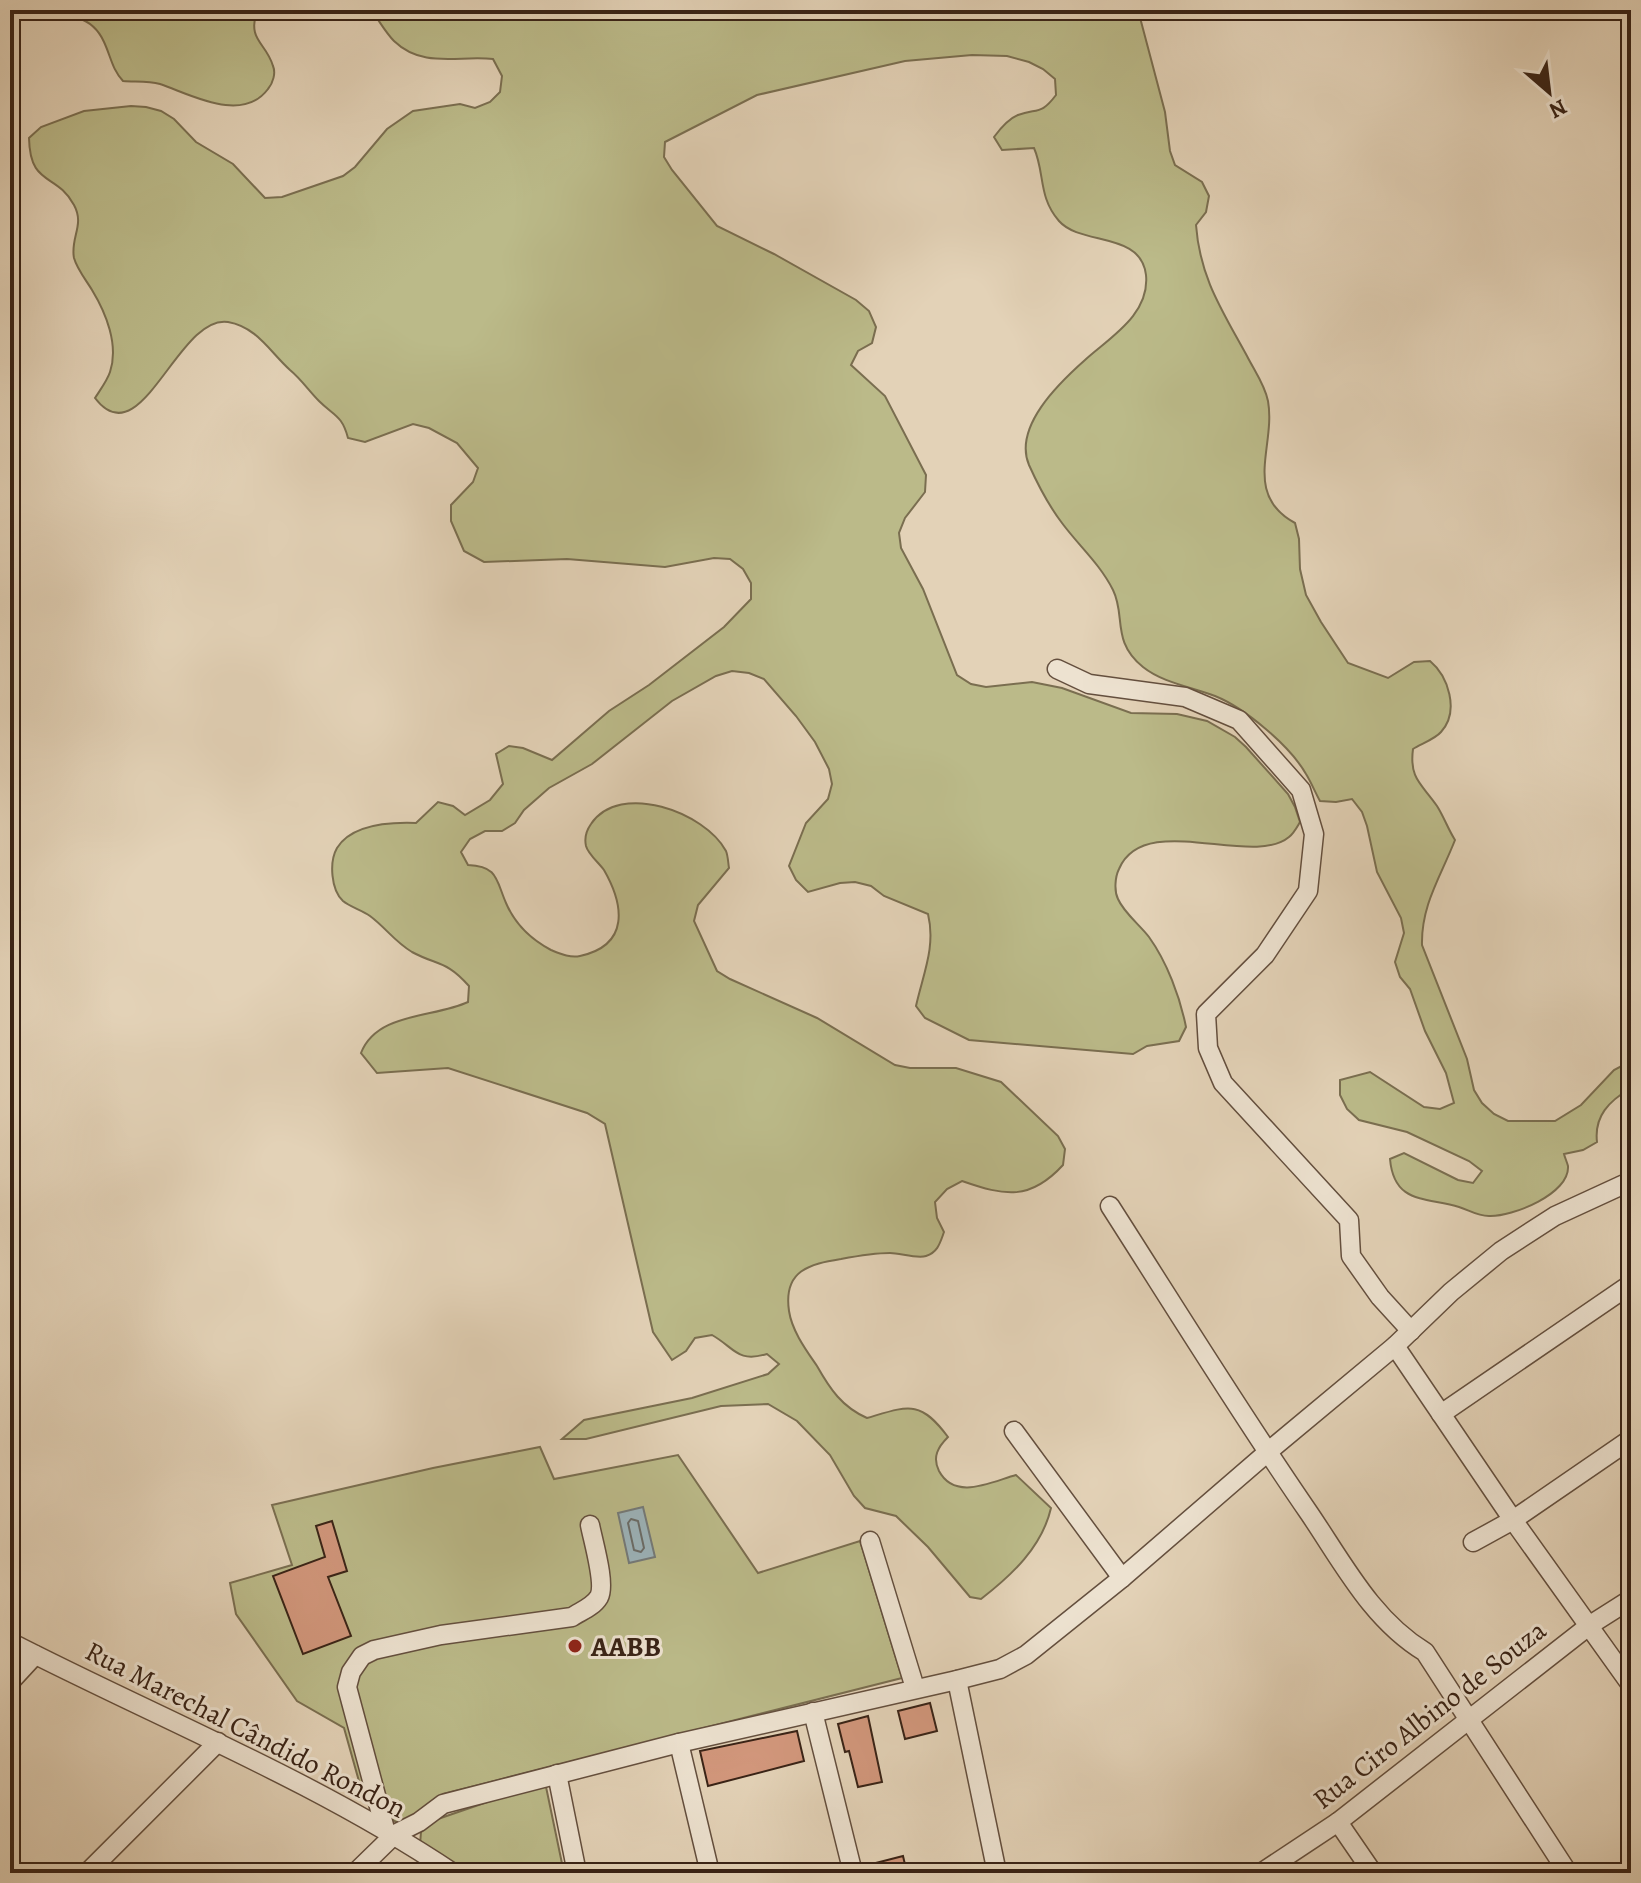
<svg xmlns="http://www.w3.org/2000/svg" width="1641" height="1883" font-family="Alegreya,serif">
	<style>
		.green { fill: #bbba89; stroke: #7a6e50; stroke-width: 2 }
		.water { fill: #9cb4bb; stroke: #747a79; stroke-width: 2 }
		.lines { fill: none; stroke-linecap: round; stroke-linejoin: round }
		.shore { stroke: #6a6c68; stroke-width: 2 }
		.building { fill: #d2977c; stroke: #392316; stroke-width: 2 }
		.minor-casing { stroke: #644f3e; stroke-width: 21 }
		.minor { stroke: #ede2d0; stroke-width: 18 }
		.poi-dot { fill: #8f2418; stroke: #ede2d0; stroke-width: 3 }
		.labels { text-anchor: middle; stroke-width: 6; stroke-linejoin: round; paint-order: stroke }
		.poi-label { font-size: 28px; font-weight: bold; fill: #392316; stroke: #ede2d0; text-anchor: start }
		.street-label { font-size: 28px; fill: #392316; stroke: #ede2d0 }
	</style>
	<rect width="100%" height="100%" fill="#e3d2b7"/>
	<filter id="stains"><feTurbulence type="fractalNoise" baseFrequency=".0025" numOctaves="4"/><feColorMatrix values="0 0 0 0 .2 0 0 0 0 .09 0 0 0 0 .02 0 0 0 .5 -.17"/></filter>
	<radialGradient id="worn" r=".72"><stop offset=".6" stop-color="#630" stop-opacity="0"/><stop offset="1" stop-color="#630" stop-opacity=".3"/></radialGradient>
	<g class="green">
		<path d="M15,10H257C247,41 266,42 273,66C276,73 273,83 268,89C242,124 190,94 160,84C148,81 135,82 123,81C112,69 111,57 104,42C87,4 48,19 15,15Z"/>
		<path d="M371,10H1138L1165,112L1170,151L1175,165L1202,182L1209,196L1206,212L1196,225C1200,278 1222,310 1247,356C1254,370 1265,385 1268,401C1276,446 1242,494 1295,523L1299,539L1300,569L1306,595L1321,622L1348,663L1388,678L1414,662L1430,661C1448,676 1460,711 1441,732C1435,739 1421,744 1413,749C1409,779 1422,784 1437,806C1444,817 1448,829 1455,840C1441,876 1421,905 1422,945L1467,1059L1474,1090L1482,1103L1494,1114L1508,1121H1555L1581,1105L1614,1070L1631,1061V1088C1609,1101 1594,1116 1597,1142L1583,1150L1564,1154C1565,1158 1567,1162 1568,1166C1570,1194 1512,1217 1489,1216C1477,1216 1469,1210 1459,1207C1425,1197 1394,1204 1390,1159L1404,1153L1458,1180L1473,1183L1482,1171L1469,1161L1407,1132L1359,1120L1347,1109L1340,1095V1080L1370,1072L1424,1107L1440,1109L1454,1103L1446,1073L1425,1031L1410,989L1400,977L1395,962L1404,933L1401,918L1377,872L1367,826L1362,812L1352,799L1336,802L1320,801C1315,792 1311,782 1306,774C1290,746 1245,708 1215,696C1192,687 1163,683 1143,667C1111,641 1126,616 1113,590C1100,564 1079,546 1062,523C1049,506 1038,485 1029,465C1013,427 1059,383 1085,360C1109,338 1150,315 1146,275C1141,231 1081,246 1059,221C1038,197 1045,173 1034,148L1002,150L994,137C1000,129 1008,119 1018,115C1038,108 1041,115 1056,95L1055,79L1043,69L1029,62L1007,56L972,55L905,61L757,95L665,142L664,157L672,170L717,226L774,254L856,300L869,311L876,327L872,343L858,351L851,365L885,396L926,475L925,492L905,518L899,533L901,548L923,589L957,675L971,684L986,687L1032,682L1062,688L1131,713L1177,714L1207,721L1235,737L1246,747L1288,794L1295,807L1300,822C1297,827 1294,833 1289,837C1252,868 1144,810 1119,869C1115,877 1114,891 1118,899C1124,913 1140,925 1149,937C1167,962 1180,997 1186,1027L1179,1041L1147,1046L1133,1054L969,1040L925,1018L916,1006C923,974 936,947 928,914L884,896L871,886L855,882L840,883L808,892L796,880L789,866L806,823L828,799L832,784L829,769L815,742L796,716L764,679L749,673L732,671L716,676L672,701L592,764L549,788L524,810L515,823L502,831H485L470,839L461,852L468,865C498,866 496,880 506,903C515,924 532,940 551,950C561,954 570,958 580,956C630,945 624,905 604,870C599,863 588,854 586,846C584,837 586,831 591,824C620,781 705,812 726,851C728,856 728,862 729,868L698,905L694,921L717,971L730,979L817,1018L895,1065L910,1068H956L1001,1082L1058,1136L1065,1149L1063,1165C1030,1201 1005,1196 962,1181L947,1189L935,1202L937,1218L944,1232C940,1243 938,1252 926,1256C917,1259 900,1253 890,1253C873,1253 857,1256 841,1259C810,1264 783,1270 789,1311C792,1331 806,1350 817,1366C830,1389 842,1407 867,1418C908,1406 920,1399 948,1437C938,1447 932,1457 939,1471C955,1501 991,1482 1016,1475L1051,1508C1042,1547 1012,1575 981,1599L970,1597L928,1547L896,1516L865,1508L854,1496L830,1455L797,1421L768,1404L721,1406L586,1439H562L584,1420L692,1398L768,1374L779,1364L767,1354C737,1363 735,1348 712,1335L695,1338L686,1351L672,1360L653,1332L605,1124L587,1113L448,1068L377,1073L361,1053C377,1012 434,1018 468,1002L469,986C446,960 438,966 412,952C395,942 385,927 370,916C362,910 350,907 343,901C331,890 329,862 337,848C352,824 389,822 416,823L438,802L453,806L465,815L490,800L503,784L496,754L509,746L523,748L552,760L609,711L649,685L724,627L751,599V583L743,569L730,559L714,558L665,567L567,559L484,562L464,551L451,521V505L473,482L478,468L457,443L429,428L413,424L365,442L348,438C342,415 334,416 319,401C309,391 301,379 290,370C270,352 257,327 228,322C178,314 141,459 95,398C100,390 107,381 110,372C119,345 106,313 92,290C86,280 77,269 74,258C70,238 85,225 74,205C56,172 30,187 29,138L41,127L84,111L131,106L146,107L161,111L174,119L196,142L233,164L265,198L282,197L343,176L355,167L387,129L413,111L460,104L475,108L490,102L500,92L502,76L493,59C459,55 423,69 394,41C385,32 379,20 371,10Z"/>
		<polygon points="540,1447 554,1479 678,1455 758,1573 860,1541 902,1678 443,1794 416,1822 400,1824 375,1811 364,1799 344,1728 297,1701 236,1614 230,1583 292,1565 272,1505 433,1468"/>
		<polygon points="545,1782 564,1873 462,1873 420,1845 421,1832 435,1820"/>
	</g>
	<polygon class="water" points="643,1507 655,1557 629,1563 618,1513"/>
	<g class="lines">
		<polygon class="shore" points="631,1519 638,1521 644,1548 641,1552 634,1550 628,1523"/>
	</g>
	<g class="building">
		<polygon points="332,1521 347,1571 328,1577 351,1636 303,1654 273,1576 325,1557 316,1526"/>
		<polygon points="930,1703 937,1731 905,1739 898,1711"/>
		<polygon points="868,1716 882,1782 858,1787 849,1751 845,1752 838,1724"/>
		<polygon points="797,1731 804,1761 708,1786 700,1751"/>
		<polygon points="903,1856 907,1873 865,1873 864,1866"/>
	</g>
	<g class="lines">
		<defs>
			<g id="minor">
				<polyline points="1057,669 1089,684 1185,697 1239,720 1301,790 1314,834 1308,891 1265,955 1206,1014 1208,1048 1223,1083 1349,1220 1351,1256 1380,1297 1411,1331"/>
				<path d="M1110,1206C1176,1309 1240,1413 1309,1513C1343,1563 1372,1620 1425,1652L1568,1873"/>
				<polyline points="1395,1346 1513,1520 1631,1685"/>
				<polyline points="1441,1414 1631,1284"/>
				<polyline points="1014,1431 1122,1578"/>
				<polyline points="870,1541 915,1688"/>
				<polyline points="1473,1542 1513,1520 1631,1439"/>
				<path d="M10,1642C158,1718 314,1780 453,1873"/>
				<polyline points="957,1680 997,1873"/>
				<polyline points="10,1682 35,1655"/>
				<polyline points="813,1712 853,1873"/>
				<polyline points="679,1743 710,1873"/>
				<polyline points="557,1774 577,1873"/>
				<polyline points="1338,1822 1373,1873"/>
				<path d="M385,1829L347,1687L351,1672L362,1656L374,1650L441,1635L572,1617C581,1611 593,1607 599,1597C606,1584 593,1541 590,1525"/>
				<polyline points="87,1873 218,1742"/>
				<polyline points="355,1873 395,1834 419,1822 443,1804 679,1743 957,1680 1000,1669 1026,1655 1122,1578 1276,1445 1395,1346 1451,1292 1501,1251 1555,1216 1631,1181"/>
				<polyline points="1261,1873 1338,1822 1590,1625 1631,1599"/>
			</g>
		</defs>
		<use href="#minor" class="minor-casing"/>
		<use href="#minor" class="minor"/>
	</g>
	<circle class="poi-dot" cx="575" cy="1646" r="8"/>
	<g class="labels">
		<g class="poi-label">
			<text x="591" y="1656">AABB</text>
		</g>
		<g class="street-label">
			<text transform="translate(1429 1714) rotate(-38)" y="10">Rua Ciro Albino de Souza</text>
			<text transform="translate(246 1729) rotate(27)" y="10">Rua Marechal Cândido Rondon</text>
		</g>
	</g>
	<rect width="1641" height="1883" fill="none" stroke="#e3d2b7" stroke-width="40"/>
	<rect x="12" y="12" width="1617" height="1859" fill="none" stroke="#392316" stroke-width="4"/>
	<rect x="20" y="20" width="1601" height="1843" fill="none" stroke="#392316" stroke-width="2"/>
	<g transform="translate(1549 92) rotate(152)" stroke="#ede2d0" stroke-width="6" paint-order="stroke">
	<path d="M0-6L14 30L0 20L-14 30Z" fill="#392316"/>
	<text y="-12" font-size="22" font-weight="bold" text-anchor="middle" fill="#392316">N</text>
	</g>
	<rect width="100%" height="100%" filter="url(#stains)"/>
	<rect width="100%" height="100%" fill="url(#worn)"/>
</svg>
